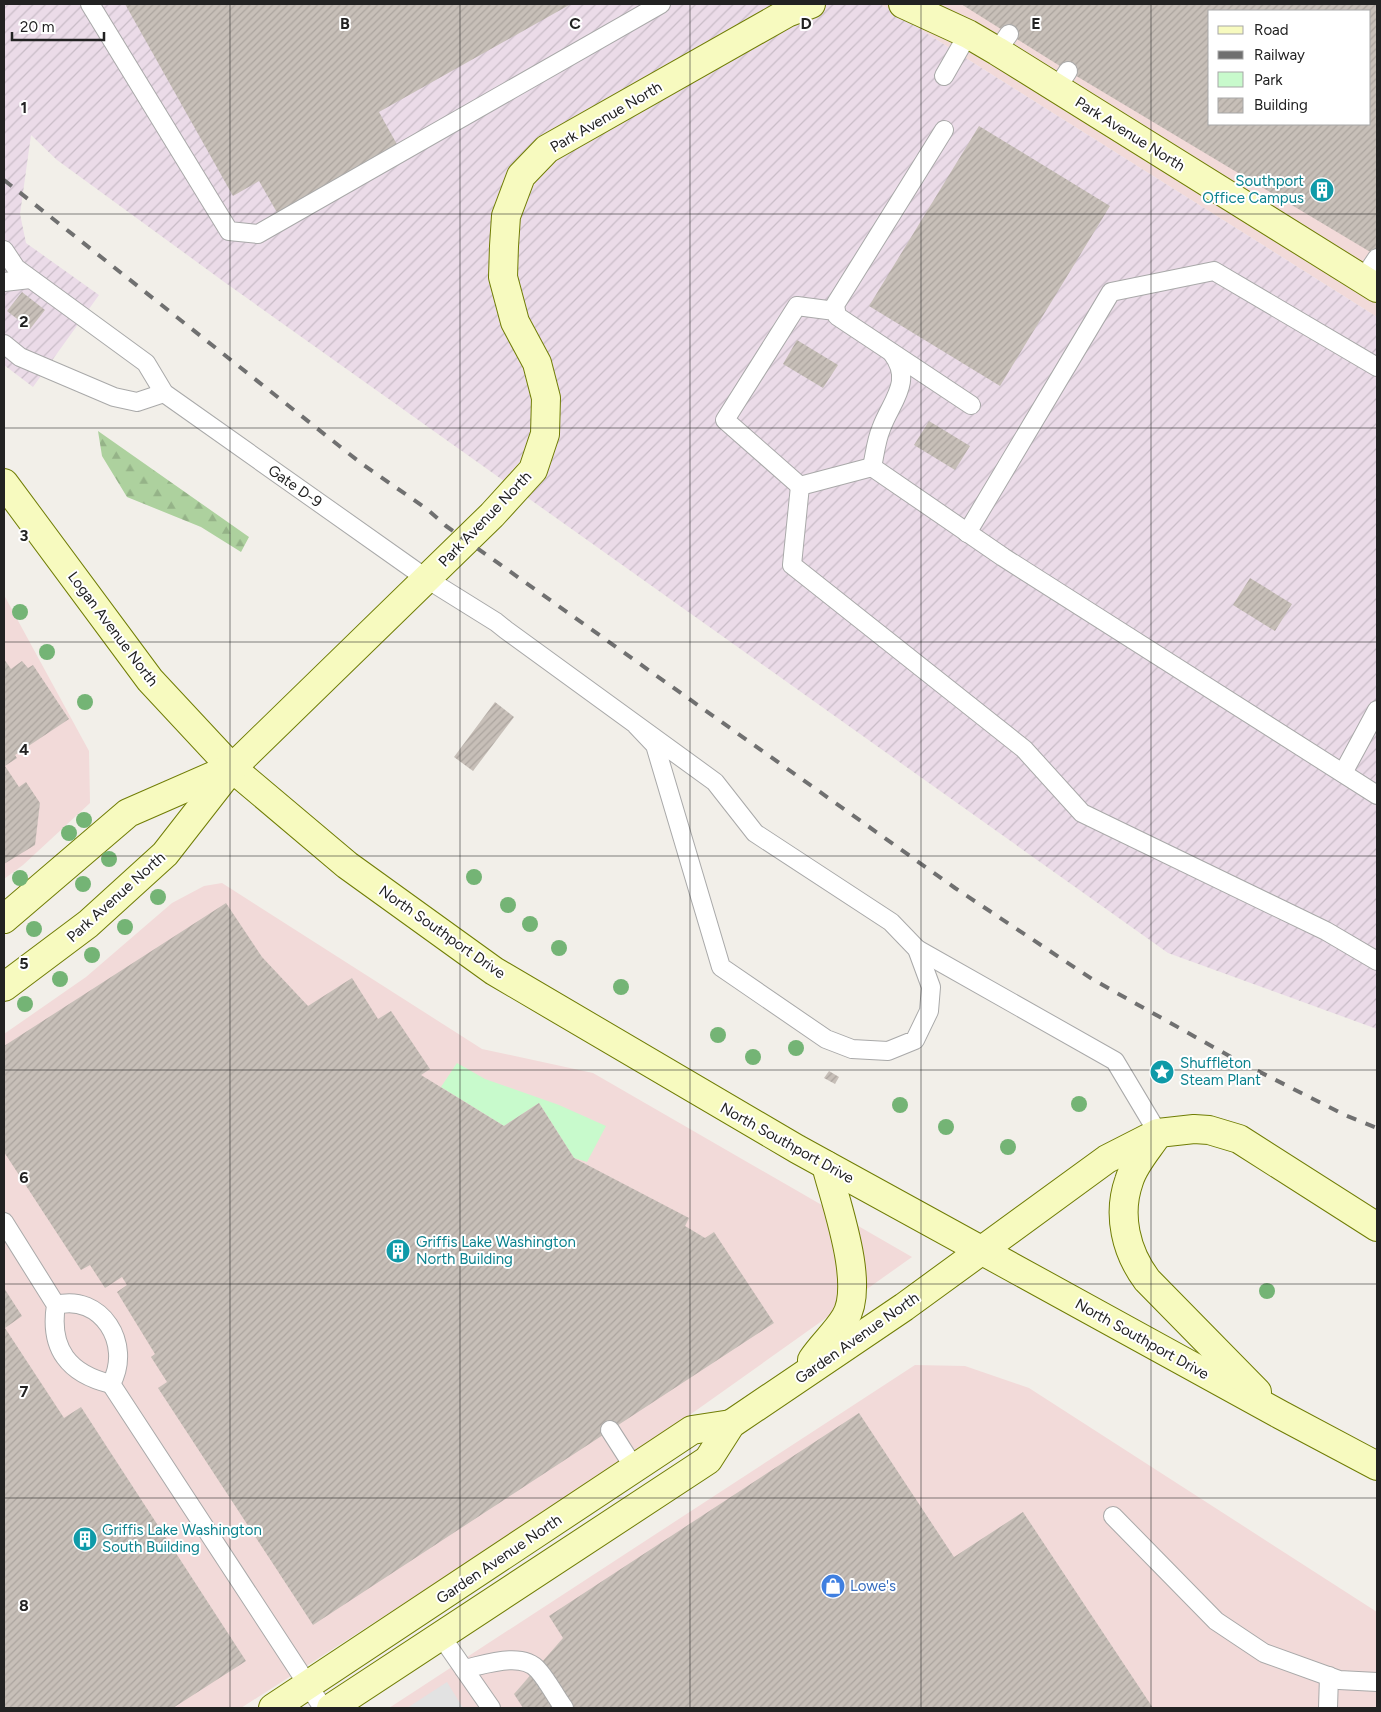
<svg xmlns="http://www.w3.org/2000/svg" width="1381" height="1712" font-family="Figtree,sans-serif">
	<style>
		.commercial { fill: #f2dad9; fill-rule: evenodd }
		.industrial { fill: url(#industrial-furrows) }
		.forest { fill: url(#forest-firs) }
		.park { fill: #c8facc }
		.parking { fill: #e2e2e2 }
		.building { fill: url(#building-hatch); fill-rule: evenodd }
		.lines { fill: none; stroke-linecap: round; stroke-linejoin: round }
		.lane-casing { stroke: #a9a9a9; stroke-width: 20 }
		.secondary-casing { stroke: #707d05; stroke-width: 30 }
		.lane { stroke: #fff; stroke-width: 18 }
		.secondary { stroke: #f7fabf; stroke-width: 28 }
		.rail { stroke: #707070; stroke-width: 4; stroke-dasharray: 10 10; stroke-linecap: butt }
		.tree { fill: #74b475 }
		.grid { fill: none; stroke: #222; stroke-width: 1; stroke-opacity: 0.55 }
		.labels { text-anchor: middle; stroke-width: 4; stroke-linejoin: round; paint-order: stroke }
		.street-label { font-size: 15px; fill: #222; stroke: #fff }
		.culture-label { font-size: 15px; fill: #0d838f; stroke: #fff; text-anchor: start }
		.shop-label { font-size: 15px; fill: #366cbe; stroke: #fff; text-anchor: start }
		.grid-label { font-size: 16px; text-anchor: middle; font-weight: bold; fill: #222; stroke: #fff; stroke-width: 4; stroke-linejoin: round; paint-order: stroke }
	</style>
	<defs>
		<pattern id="industrial-furrows" width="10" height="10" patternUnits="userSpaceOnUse" patternTransform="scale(1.25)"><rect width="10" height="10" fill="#ebdbe8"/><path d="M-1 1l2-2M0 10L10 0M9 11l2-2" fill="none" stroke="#c9bcc7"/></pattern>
		<pattern id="forest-firs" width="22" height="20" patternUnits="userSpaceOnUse" patternTransform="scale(1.25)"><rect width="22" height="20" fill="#add19e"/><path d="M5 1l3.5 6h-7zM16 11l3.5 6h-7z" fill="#95b388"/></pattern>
		<pattern id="building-hatch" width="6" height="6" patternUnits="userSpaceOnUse" patternTransform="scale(1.25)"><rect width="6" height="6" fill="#c7bfb8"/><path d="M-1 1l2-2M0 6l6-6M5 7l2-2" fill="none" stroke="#aba49e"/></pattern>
	</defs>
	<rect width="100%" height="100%" fill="#f2efe9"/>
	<g class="commercial">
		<path d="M880,4H1377V317ZM1210,11H1370V124H1210Z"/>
		<polygon points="4,595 89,751 90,803 23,865 4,879"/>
		<polygon points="222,883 482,1049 593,1073 912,1257 622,1463 241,1708 4,1708 4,1034 86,977 172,903 204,886"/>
		<polygon points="915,1365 965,1366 1029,1388 1377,1612 1377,1708 389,1708"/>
	</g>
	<polygon class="industrial" points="4,4 880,4 1377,317 1377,1029 1168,953 227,284 57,160 31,135 20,214 26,243 99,295 33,387 4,365"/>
	<polygon class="forest" points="98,431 249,537 241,552 201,527 127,497 102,456"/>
	<polygon class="park" points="457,1063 485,1079 559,1105 606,1126 587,1162 574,1158 539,1103 504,1126 441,1087"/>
	<polygon class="parking" points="447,1682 463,1708 407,1708"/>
	<g class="building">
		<polygon points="125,4 571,4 379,112 399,148 279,216 259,181 233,196"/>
		<path d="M961,4H1377V256L1068,71ZM1210,11H1370V124H1210Z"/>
		<polygon points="979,126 1110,206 1000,386 869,306"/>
		<polygon points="22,292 45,310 30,329 7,311"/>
		<polygon points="797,340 838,365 823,388 783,364"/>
		<polygon points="929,421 970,446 955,470 914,445"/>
		<polygon points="1250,578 1292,604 1275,631 1233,605"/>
		<polygon points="4,659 11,669 22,661 28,668 33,665 69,719 15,755 17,758 5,766 19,787 26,782 40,803 35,845 4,864"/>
		<polygon points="495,702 514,717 473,771 454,757"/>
		<polygon points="226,903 262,957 308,1006 352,978 378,1019 391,1011 430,1069 421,1075 504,1126 539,1103 574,1158 689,1218 685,1226 705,1238 714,1232 774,1323 313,1625 158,1388 167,1382 151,1357 155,1354 117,1292 127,1285 122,1277 105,1288 90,1265 81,1270 4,1152 4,1046"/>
		<polygon points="829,1071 839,1077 835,1084 824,1078"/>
		<polygon points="4,1288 22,1316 5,1328 64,1418 81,1407 246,1661 173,1708 4,1708"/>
		<polygon points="859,1413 954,1557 1023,1512 1153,1708 523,1708 514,1694 563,1638 549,1616"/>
	</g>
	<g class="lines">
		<defs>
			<g id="lane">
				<polyline points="90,4 229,231 258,234 661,4"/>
				<polyline points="997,51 1009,34"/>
				<polyline points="944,76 968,34"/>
				<polyline points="1057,88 1068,71"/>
				<polyline points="944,130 835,305 837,316 971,405"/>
				<polyline points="4,250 16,268 146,363 164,393 427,579 496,622 506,630 715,782 755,833 891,922 917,949 931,987 929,1011 915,1040 888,1051 852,1049 826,1039 721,967 655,745 636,725"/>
				<polyline points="1363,279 1377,258"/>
				<polyline points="4,282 30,279"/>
				<polyline points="835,311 797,306 725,420 800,486 872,467 1003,557 1377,795"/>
				<polyline points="4,344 20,357 114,397 137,402 164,393"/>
				<path d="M872,467C875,454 876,441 881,429C891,401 914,382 892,353"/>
				<polyline points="800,486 792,565 1024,749 1082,813 1326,931 1377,961"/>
				<polyline points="967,533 1111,292 1214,271 1377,367"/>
				<polyline points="1343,773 1377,710"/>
				<polyline points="917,949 1115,1061 1158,1133"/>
				<path d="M4,1222L56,1305C49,1349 69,1374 111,1384C133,1344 101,1293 56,1305"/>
				<polyline points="111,1384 323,1708"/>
				<polyline points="610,1430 635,1469"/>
				<polyline points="1113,1516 1216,1621 1264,1653 1339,1680 1377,1682"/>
				<polyline points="441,1636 491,1708"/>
				<path d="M464,1669C484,1665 522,1651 538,1670C548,1681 555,1696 564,1708"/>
				<polyline points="1328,1708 1329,1676"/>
			</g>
			<g id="secondary">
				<polyline points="903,4 968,34 997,51 1377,288"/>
				<polyline points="4,483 150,680 232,768 347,865 494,971 797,1149 1281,1415 1377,1466"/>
				<polyline points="4,919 128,813 231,768"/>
				<polyline points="4,987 88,924 165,854 232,768 492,515 533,470 545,434 546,398 537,363 515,322 503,277 504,246 506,216 521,176 547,149 787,13 811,4"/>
				<path d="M1158,1134C1148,1149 1134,1164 1129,1181C1117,1215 1126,1252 1147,1280L1257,1392"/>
				<path d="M812,1360C822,1345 836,1333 845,1318C866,1285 835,1201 826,1165"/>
				<polyline points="273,1708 692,1430 731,1424"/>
				<polyline points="331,1708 708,1460 731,1424 904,1307 1107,1159 1158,1133 1194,1129 1209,1130 1239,1139 1377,1227"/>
			</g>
		</defs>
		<use href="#lane" class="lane-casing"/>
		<use href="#secondary" class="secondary-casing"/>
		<use href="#lane" class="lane"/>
		<use href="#secondary" class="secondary"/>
		<polyline class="rail" points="4,180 362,464 427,509 446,526 955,888 1092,979 1240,1062 1345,1115 1377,1128"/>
	</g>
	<g class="tree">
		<circle cx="20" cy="612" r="8"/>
		<circle cx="47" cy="652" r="8"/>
		<circle cx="85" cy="702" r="8"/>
		<circle cx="84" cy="820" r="8"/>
		<circle cx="69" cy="833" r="8"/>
		<circle cx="109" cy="859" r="8"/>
		<circle cx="474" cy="877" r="8"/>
		<circle cx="20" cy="878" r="8"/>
		<circle cx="83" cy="884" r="8"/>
		<circle cx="158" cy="897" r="8"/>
		<circle cx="508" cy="905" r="8"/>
		<circle cx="530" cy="924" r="8"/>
		<circle cx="125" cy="927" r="8"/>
		<circle cx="34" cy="929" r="8"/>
		<circle cx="559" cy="948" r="8"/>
		<circle cx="92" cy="955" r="8"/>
		<circle cx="60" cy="979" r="8"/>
		<circle cx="621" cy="987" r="8"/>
		<circle cx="25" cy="1004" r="8"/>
		<circle cx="718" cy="1035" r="8"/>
		<circle cx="796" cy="1048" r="8"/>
		<circle cx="753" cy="1057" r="8"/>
		<circle cx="1079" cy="1104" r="8"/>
		<circle cx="900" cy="1105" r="8"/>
		<circle cx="946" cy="1127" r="8"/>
		<circle cx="1008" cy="1147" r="8"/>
		<circle cx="1267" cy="1291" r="8"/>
	</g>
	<path class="grid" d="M230,4V1708M460,4V1708M690,4V1708M921,4V1708M1151,4V1708M4,214H1377M4,428H1377M4,642H1377M4,856H1377M4,1070H1377M4,1284H1377M4,1498H1377"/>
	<defs>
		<symbol id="building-disc" viewBox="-11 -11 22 22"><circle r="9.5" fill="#0f9aa8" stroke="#fff"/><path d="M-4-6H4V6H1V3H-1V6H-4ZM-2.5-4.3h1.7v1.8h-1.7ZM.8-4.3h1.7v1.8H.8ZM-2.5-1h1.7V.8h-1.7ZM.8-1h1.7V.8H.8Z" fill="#fff"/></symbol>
		<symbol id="sight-disc" viewBox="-11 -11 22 22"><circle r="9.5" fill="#0f9aa8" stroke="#fff"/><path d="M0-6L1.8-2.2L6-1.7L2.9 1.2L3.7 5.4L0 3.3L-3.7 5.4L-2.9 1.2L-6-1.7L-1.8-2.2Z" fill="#fff"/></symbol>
		<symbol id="shop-disc" viewBox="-11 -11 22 22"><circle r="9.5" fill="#3f7fe0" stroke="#fff"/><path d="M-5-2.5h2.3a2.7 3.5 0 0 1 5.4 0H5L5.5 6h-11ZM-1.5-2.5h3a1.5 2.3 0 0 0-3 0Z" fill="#fff"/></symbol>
	</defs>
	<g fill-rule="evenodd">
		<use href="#building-disc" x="1308" y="176" width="28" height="28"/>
		<use href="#sight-disc" x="1148" y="1058" width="28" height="28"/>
		<use href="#building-disc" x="384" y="1237" width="28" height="28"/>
		<use href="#building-disc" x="71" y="1525" width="28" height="28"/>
		<use href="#shop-disc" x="819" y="1572" width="28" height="28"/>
	</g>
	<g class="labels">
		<g class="street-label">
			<text transform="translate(606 117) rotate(-30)" y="5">Park Avenue North</text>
			<text transform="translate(1130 134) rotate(32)" y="5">Park Avenue North</text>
			<text transform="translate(295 486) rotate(35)" y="5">Gate D-9</text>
			<text transform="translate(485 519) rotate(-46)" y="5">Park Avenue North</text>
			<text transform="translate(113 629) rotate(53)" y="5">Logan Avenue North</text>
			<text transform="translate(116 897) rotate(-42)" y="5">Park Avenue North</text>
			<text transform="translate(442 932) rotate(35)" y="5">North Southport Drive</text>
			<text transform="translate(787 1143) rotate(29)" y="5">North Southport Drive</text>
			<text transform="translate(857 1338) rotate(-35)" y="5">Garden Avenue North</text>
			<text transform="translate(1142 1339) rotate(29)" y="5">North Southport Drive</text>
			<text transform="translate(499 1559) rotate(-34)" y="5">Garden Avenue North</text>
		</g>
		<g class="culture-label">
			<text x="1304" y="186" text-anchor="end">Southport<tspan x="1304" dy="17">Office Campus</tspan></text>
			<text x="1180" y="1068">Shuffleton<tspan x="1180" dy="17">Steam Plant</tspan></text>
			<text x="416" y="1247">Griffis Lake Washington<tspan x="416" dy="17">North Building</tspan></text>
			<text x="102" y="1535">Griffis Lake Washington<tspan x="102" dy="17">South Building</tspan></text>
		</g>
		<g class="shop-label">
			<text x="850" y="1591">Lowe's</text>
		</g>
	</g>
	<g class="grid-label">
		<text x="345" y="29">B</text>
		<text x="575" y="29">C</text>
		<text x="806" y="29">D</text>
		<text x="1036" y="29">E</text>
		<text x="24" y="113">1</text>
		<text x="24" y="327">2</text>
		<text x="24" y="541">3</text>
		<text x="24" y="755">4</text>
		<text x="24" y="969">5</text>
		<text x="24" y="1183">6</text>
		<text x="24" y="1397">7</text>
		<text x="24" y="1611">8</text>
	</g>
	<rect width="1381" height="1712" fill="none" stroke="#222222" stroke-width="10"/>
	<rect x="1208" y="10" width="162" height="115" fill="#ffffff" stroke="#a7a7a7"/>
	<rect x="1218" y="26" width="25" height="8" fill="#f7fabf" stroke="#a7a7a7"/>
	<text x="1254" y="35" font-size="15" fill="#222222">Road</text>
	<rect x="1218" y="51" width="25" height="8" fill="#707070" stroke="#a7a7a7"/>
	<text x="1254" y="60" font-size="15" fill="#222222">Railway</text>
	<rect x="1218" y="72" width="25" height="15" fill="#c8facc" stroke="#a7a7a7"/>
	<text x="1254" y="85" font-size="15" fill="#222222">Park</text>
	<rect x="1218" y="98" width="25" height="15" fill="url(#building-hatch)" stroke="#a7a7a7"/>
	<text x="1254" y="110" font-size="15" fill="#222222">Building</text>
	<path d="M12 32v8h92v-8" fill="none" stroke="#222222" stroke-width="2.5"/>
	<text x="20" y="32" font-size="15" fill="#222222" stroke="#ffffff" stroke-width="4" paint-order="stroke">20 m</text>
</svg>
